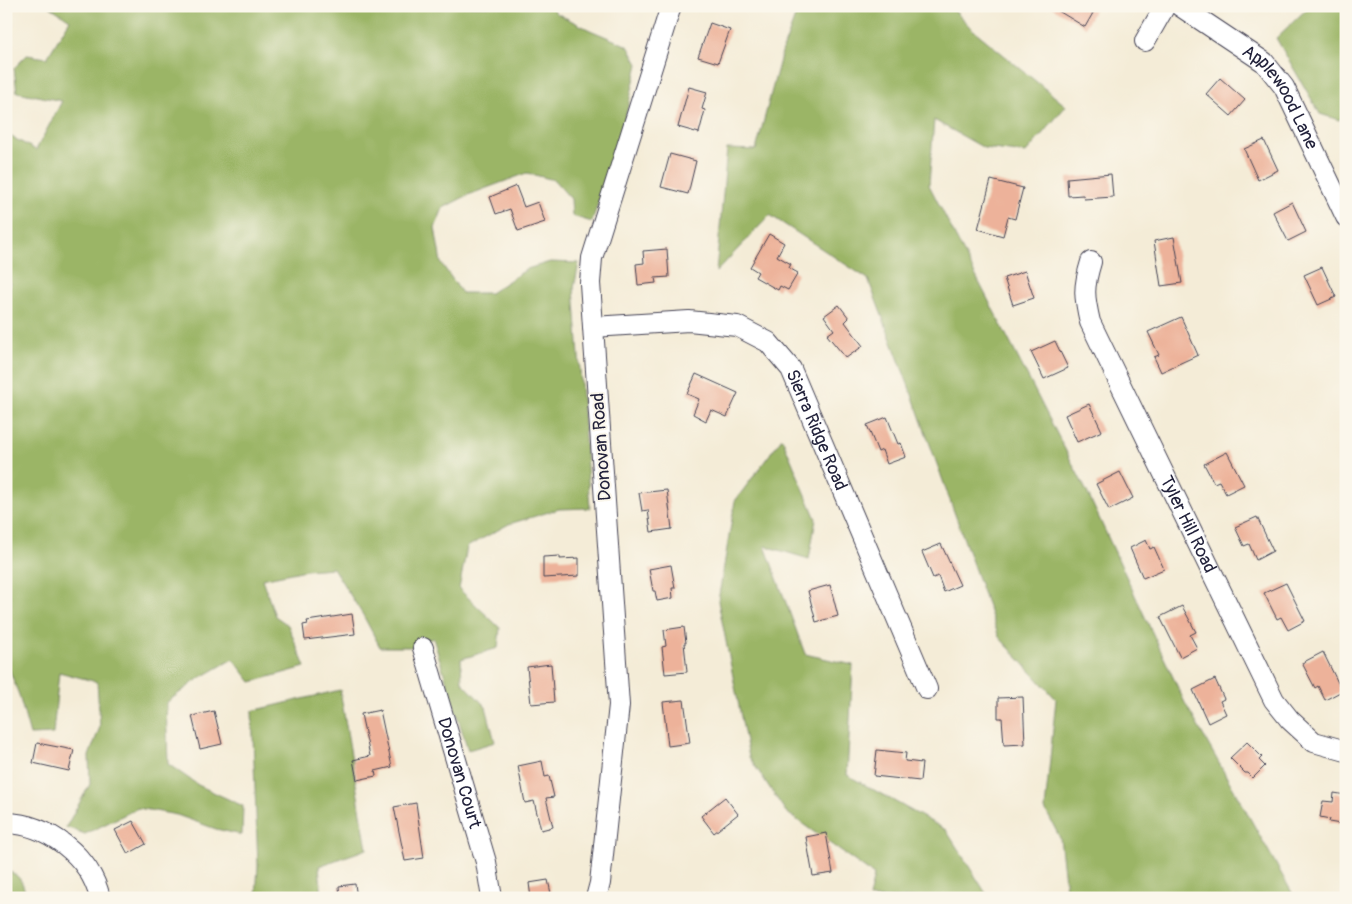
<svg xmlns="http://www.w3.org/2000/svg" width="1352" height="904" font-family="Pangolin,sans-serif">
	<style>
		.forest { fill: #9bb566; stroke: #5e6c50 }
		.building { fill: #edb29a }
		.lines { fill: none; stroke-linecap: round; stroke-linejoin: round }
		.minor-casing { stroke: #424052; stroke-width: 22 }
		.minor { stroke: #fff; stroke-width: 20 }
		.labels { text-anchor: middle; stroke-width: 4; stroke-linejoin: round; paint-order: stroke }
		.street-label { font-size: 18px; fill: #22223b; stroke: #fbf7ec }
	</style>
	<rect width="100%" height="100%" fill="#fbf7ec"/>
	<filter id="ink" filterUnits="userSpaceOnUse"><feTurbulence type="fractalNoise" baseFrequency=".02" numOctaves="2"/><feDisplacementMap in="SourceGraphic" scale="10" xChannelSelector="R" yChannelSelector="G"/><feConvolveMatrix kernelMatrix="1 2 1 2 8 2 1 2 1" color-interpolation-filters="sRGB"/></filter>
	<filter id="wash" filterUnits="userSpaceOnUse"><feTurbulence type="fractalNoise" baseFrequency=".0096" numOctaves="4" result="noise"/><feDisplacementMap in="SourceGraphic" scale="20" xChannelSelector="R" yChannelSelector="G"/><feGaussianBlur stdDeviation="1.12" result="paint"/><feColorMatrix in="noise" values="0 0 0 0 0 0 0 0 0 0 0 0 0 0 0 0 0 1.4 0 .05"/><feComposite in="paint" operator="in"/></filter>
	<g filter="url(#wash)">
		<rect width="100%" height="100%" fill="#f4ecd7"/>
		<g class="forest">
			<polygon points="49,6 552,6 556,13 590,30 628,46 638,64 627,111 592,222 572,216 571,199 554,180 527,173 468,195 443,208 435,228 441,263 462,293 490,293 527,269 550,262 579,263 574,288 590,508 559,509 509,524 467,547 459,589 500,628 498,648 461,659 462,682 486,707 495,742 468,750 433,638 412,647 380,647 363,615 333,568 306,570 262,579 275,616 288,625 305,667 251,682 233,659 198,679 166,703 168,764 198,785 243,806 242,835 216,829 177,815 138,808 85,834 66,827 90,784 89,756 100,727 97,682 59,672 53,734 30,735 19,695 8,666 6,666 6,335 10,283 6,277 6,134 36,150 62,101 17,92 14,68 27,55 47,58 70,20"/>
			<polygon points="799,6 950,6 971,28 1066,106 1026,153 984,148 934,120 929,185 1087,492 1185,703 1295,898 1067,898 1060,838 1045,809 1056,699 999,637 914,400 868,279 770,215 716,272 727,149 756,150 782,52"/>
			<polygon points="1310,6 1346,6 1346,115 1339,120 1320,114 1276,38"/>
			<polygon points="782,438 816,519 809,559 765,546 805,654 853,665 847,775 946,830 987,895 998,898 869,898 874,875 786,812 749,757 718,601 735,501"/>
			<polygon points="340,690 367,849 319,866 322,898 256,898 258,865 252,711"/>
			<path d="M6,871C21,874 24,885 26,898H6Z"/>
		</g>
		<g id="blocks">
			<g class="building">
				<polygon points="1050,6 1097,6 1085,27"/>
				<polygon points="710,23 730,30 718,63 698,57"/>
				<polygon points="1220,78 1245,100 1231,116 1206,94"/>
				<polygon points="689,87 707,92 702,109 705,110 699,133 678,127"/>
				<polygon points="1264,140 1278,170 1258,180 1244,149"/>
				<polygon points="670,154 696,161 688,194 661,187"/>
				<polygon points="1111,174 1113,197 1084,199 1083,195 1068,196 1067,178"/>
				<polygon points="991,180 1023,188 1015,219 1008,217 1003,236 978,229"/>
				<polygon points="516,186 524,207 538,202 545,222 518,231 510,209 496,214 490,197"/>
				<polygon points="1292,202 1306,232 1288,241 1273,212"/>
				<polygon points="769,234 784,243 777,256 791,264 789,268 798,273 788,290 780,286 778,290 755,277 758,272 750,267"/>
				<polygon points="1174,237 1182,283 1161,286 1154,241"/>
				<polygon points="667,249 669,277 655,278 656,283 638,285 636,264 644,263 643,251"/>
				<polygon points="1322,267 1336,297 1318,305 1304,275"/>
				<polygon points="1025,271 1034,298 1013,305 1004,278"/>
				<polygon points="839,305 849,318 845,322 863,346 846,358 827,335 834,330 824,316"/>
				<polygon points="1181,317 1198,355 1161,372 1154,357 1159,355 1148,332"/>
				<polygon points="1055,341 1068,368 1044,379 1031,352"/>
				<polygon points="696,374 738,393 727,417 711,410 706,421 693,414 699,399 687,394"/>
				<polygon points="1089,404 1102,431 1077,442 1065,415"/>
				<polygon points="887,417 898,444 901,443 906,457 887,464 882,450 878,452 867,425"/>
				<polygon points="1227,452 1244,485 1226,494 1219,481 1214,483 1204,464"/>
				<polygon points="1120,472 1133,498 1109,510 1096,484"/>
				<polygon points="667,490 672,529 651,532 648,510 642,511 639,493"/>
				<polygon points="1257,517 1273,551 1256,560 1249,544 1244,546 1235,527"/>
				<polygon points="1146,540 1150,549 1154,547 1164,569 1143,578 1130,548"/>
				<polygon points="941,544 960,585 944,592 938,576 933,578 922,552"/>
				<polygon points="560,556 560,559 579,558 579,576 543,578 543,557"/>
				<polygon points="671,565 675,588 672,588 673,598 657,601 655,591 653,591 649,569"/>
				<polygon points="1286,583 1305,621 1288,630 1281,617 1277,619 1264,593"/>
				<polygon points="830,585 838,616 816,622 808,591"/>
				<polygon points="1182,606 1196,632 1190,635 1197,648 1180,657 1160,617"/>
				<polygon points="352,614 355,634 305,640 303,625 308,624 307,621"/>
				<polygon points="684,627 686,643 684,643 687,672 665,674 662,647 666,646 664,630"/>
				<polygon points="1323,652 1342,691 1325,700 1318,686 1315,688 1302,663"/>
				<polygon points="551,664 554,702 531,704 527,667"/>
				<polygon points="1215,679 1224,699 1220,701 1226,714 1208,723 1193,690"/>
				<polygon points="1023,697 1025,744 1004,745 1002,718 998,718 998,698"/>
				<polygon points="684,700 690,743 668,746 663,702"/>
				<polygon points="380,710 392,767 375,771 376,776 357,780 353,760 370,756 361,714"/>
				<polygon points="214,711 222,744 200,749 192,716"/>
				<polygon points="1247,742 1262,757 1259,760 1265,766 1253,778 1248,773 1245,773 1230,758"/>
				<polygon points="37,743 74,750 69,771 33,763"/>
				<polygon points="877,750 906,753 905,761 922,763 920,781 874,776"/>
				<polygon points="542,761 545,777 549,776 554,797 546,798 553,827 541,830 534,801 525,803 518,766"/>
				<polygon points="1334,793 1346,795 1346,825 1329,822 1330,819 1320,817 1323,801 1333,802"/>
				<polygon points="725,797 738,814 714,833 701,816"/>
				<polygon points="416,803 424,858 405,861 394,807"/>
				<polygon points="133,821 146,844 128,854 115,830"/>
				<polygon points="826,833 833,873 813,876 806,837"/>
				<polygon points="548,880 552,898 531,898 529,883"/>
				<polygon points="355,884 357,898 340,898 339,886"/>
			</g>
		</g>
	</g>
	<g filter="url(#ink)">
		<use href="#blocks" fill-opacity="0" stroke="#424052" stroke-width="1"/>
		<g class="lines">
			<defs>
				<g id="minor">
					<path id="s1" d="M1180,6L1264,62L1284,87L1346,217"/>
					<polyline points="1145,41 1165,6"/>
					<path id="s2" d="M1091,262C1083,288 1084,296 1090,322L1274,700L1290,720L1314,742L1346,751"/>
					<path id="s3" d="M593,327L689,321L737,326L768,342L791,369L927,689"/>
					<path id="s4" d="M423,648L486,862L492,898"/>
					<path d="M6,823C48,824 90,856 100,898"/>
					<polyline points="596,898 600,883 619,705 590,283 592,258 671,6"/>
				</g>
			</defs>
			<use href="#minor" class="minor-casing"/>
			<use href="#minor" class="minor"/>
		</g>
	</g>
	<g class="labels">
		<g class="street-label">
			<text dy="6" stroke="none"><textPath href="#s1" startOffset="139">Applewood Lane</textPath></text>
			<text dy="6" stroke="none"><textPath href="#s3" startOffset="281">Sierra Ridge Road</textPath></text>
			<text transform="translate(601 447) rotate(-94)" y="6">Donovan Road</text>
			<text dy="6" stroke="none"><textPath href="#s2" startOffset="286">Tyler Hill Road</textPath></text>
			<text dy="6" stroke="none"><textPath href="#s4" startOffset="130">Donovan Court</textPath></text>
		</g>
	</g>
	<rect width="1352" height="904" fill="none" stroke="#fbf7ec" stroke-width="25"/>
</svg>
